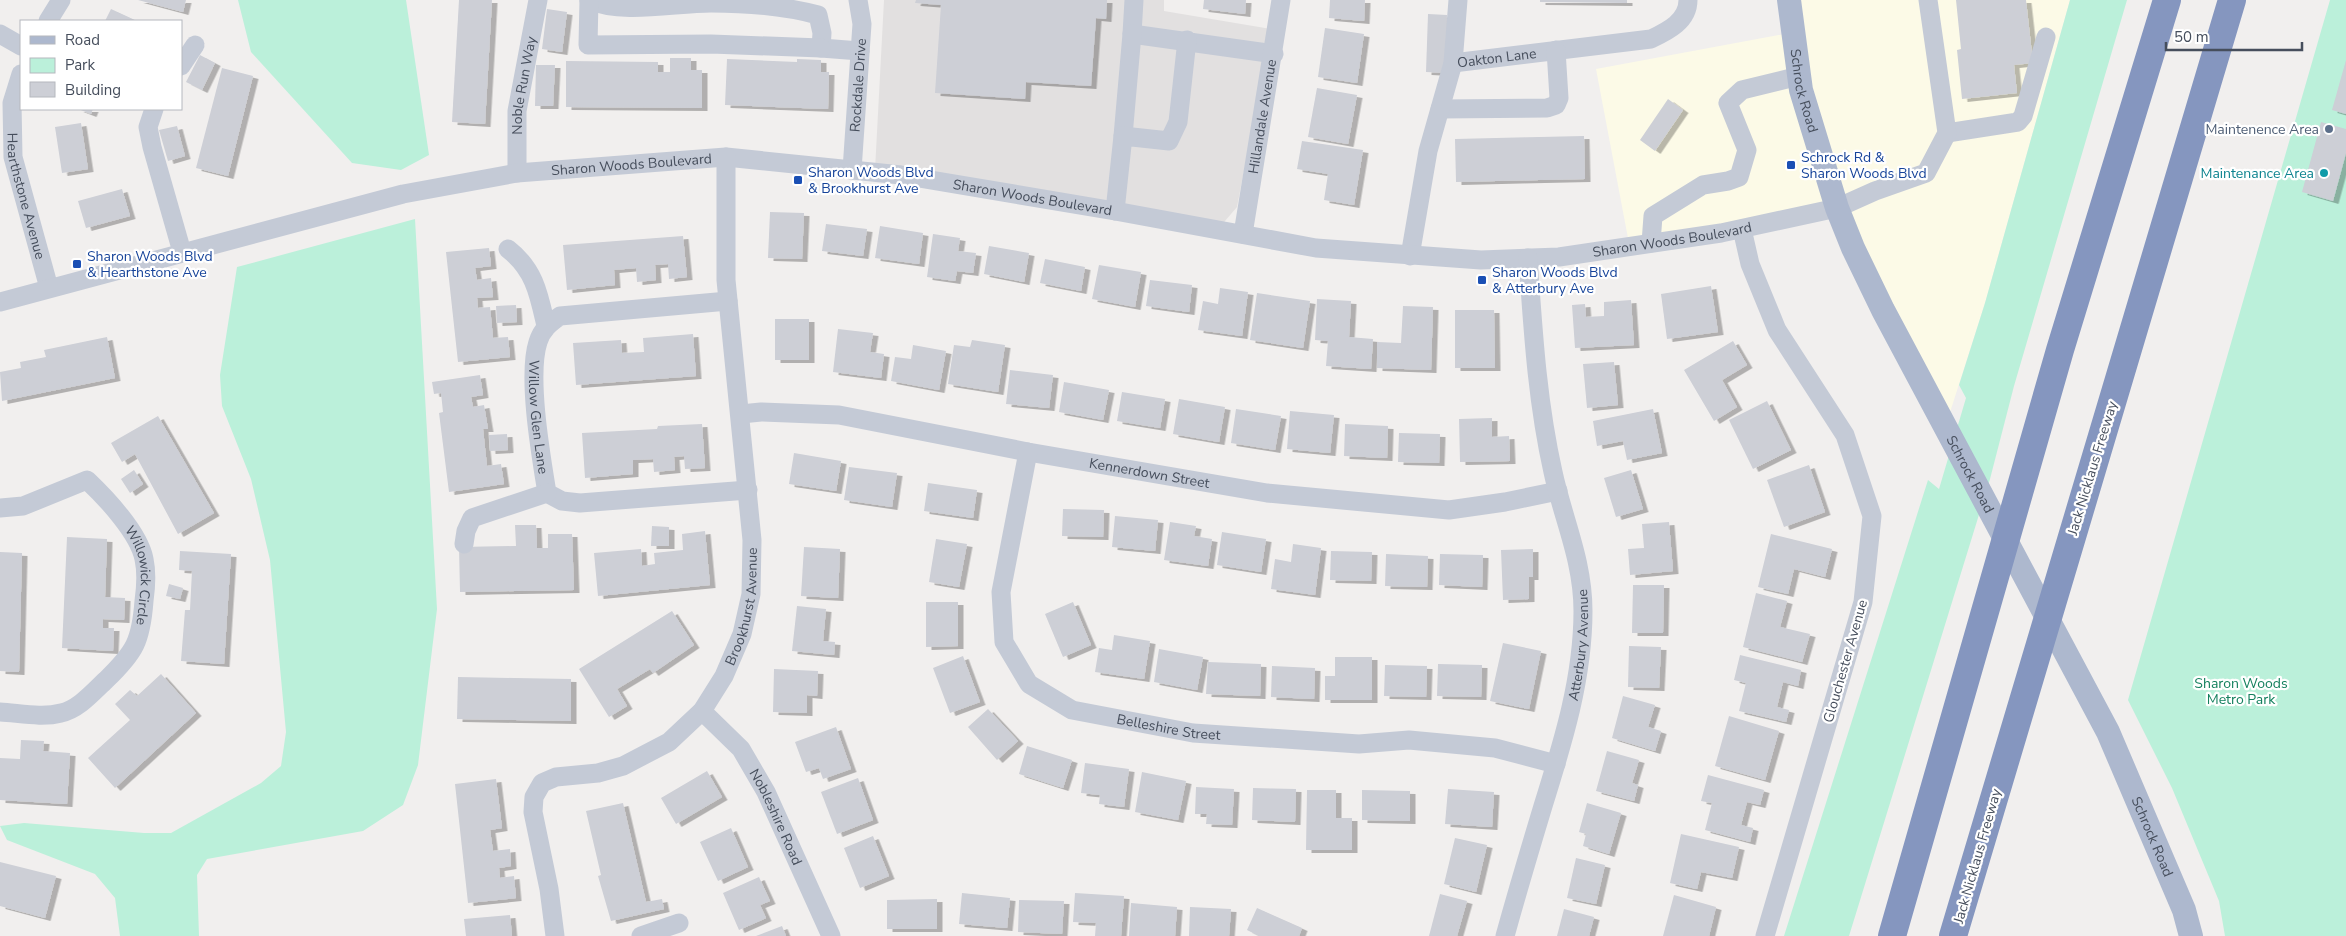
<svg xmlns="http://www.w3.org/2000/svg" width="2346" height="936" font-family="'Nunito Sans',sans-serif">
	<style>
		.commercial { fill: #fcfae7 }
		.education { fill: #e2e0e0 }
		.green { fill: #bbf0da }
		.building { fill: #cdcfd6; filter: url(#shadow) }
		.lines { fill: none; stroke-linecap: round; stroke-linejoin: round }
		.minor { stroke: #c4cad6; stroke-width: 19 }
		.major { stroke: #adb8ce; stroke-width: 24 }
		.highway { stroke: #8596bf; stroke-width: 28 }
		.service-dot { fill: #5c6f8a; stroke: #fff; stroke-width: 2 }
		.transit-dot { fill: #1a4fb4; stroke: #fff; stroke-width: 2 }
		.culture-dot { fill: #0f9aa8; stroke: #fff; stroke-width: 2 }
		.labels { text-anchor: middle; stroke-width: 4.5; stroke-linejoin: round; paint-order: stroke }
		.street-label { font-size: 14px; fill: #464e5c; stroke: #fff }
		.service-label { font-size: 14px; fill: #4e5e75; stroke: #fff; text-anchor: end }
		.transit-label { font-size: 14px; fill: #164399; stroke: #fff; text-anchor: start }
		.culture-label { font-size: 14px; fill: #0d838f; stroke: #fff; text-anchor: end }
		.park-label { font-size: 14px; fill: #14805e; stroke: #fff }
	</style>
	<defs>
		<filter id="shadow"><feDropShadow dx="5.5" dy="3" stdDeviation="0" flood-color="#0004"/></filter>
	</defs>
	<rect width="100%" height="100%" fill="#f1efee"/>
	<polygon class="commercial" points="1787,0 2070,0 1985,303 1944,431 1833,205 1631,254 1596,69 1790,33"/>
	<polygon class="education" points="884,0 1164,0 1164,11 1271,29 1237,207 1219,228 875,170"/>
	<g class="green">
		<polygon points="238,0 406,0 429,155 401,170 352,163 251,52"/>
		<polygon points="2070,0 2127,0 2014,386 1990,479 1849,936 1784,936 1928,480 1939,489 1966,398 1959,385 1985,303"/>
		<polygon points="2330,0 2346,0 2346,936 2225,936 2219,901 2172,788 2128,700"/>
		<polygon points="415,219 437,609 418,765 403,805 363,831 207,859 197,875 199,936 120,936 115,898 95,874 7,840 0,826 24,823 144,833 171,833 261,783 281,766 286,732 270,560 251,479 222,406 220,375 237,267"/>
	</g>
	<g class="building">
		<polygon points="138,0 186,0 183,12"/>
		<polygon points="459,0 492,0 485,124 452,122"/>
		<polygon points="916,0 1107,0 1106,19 1096,18 1091,86 1026,82 1025,99 935,93 941,5 915,3"/>
		<polygon points="1204,0 1246,0 1245,14 1203,9"/>
		<polygon points="1330,0 1365,0 1364,21 1329,18"/>
		<polygon points="1540,0 1627,0 1627,3 1540,2"/>
		<polygon points="1956,0 2026,0 2033,63 2014,65 2017,93 1962,99 1957,50 1961,49"/>
		<polygon points="111,9 137,21 105,21"/>
		<polygon points="547,9 567,12 562,52 542,49"/>
		<polygon points="1428,14 1447,15 1445,73 1426,72"/>
		<polygon points="1325,28 1364,34 1357,83 1318,77"/>
		<polygon points="200,55 215,63 202,90 186,82"/>
		<polygon points="670,58 691,58 691,70 702,70 702,108 566,107 566,61 658,62 658,72 670,72"/>
		<polygon points="727,59 797,62 797,59 821,60 821,72 829,72 828,109 725,105"/>
		<polygon points="2346,60 2346,114 2332,110"/>
		<polygon points="536,65 555,65 553,106 535,106"/>
		<polygon points="222,68 253,76 228,176 196,168"/>
		<polygon points="1317,88 1357,95 1348,144 1308,137"/>
		<polygon points="1668,99 1683,110 1655,151 1640,140"/>
		<polygon points="78,109 93,109 91,114"/>
		<polygon points="2321,122 2346,129 2346,153 2333,201 2302,192"/>
		<polygon points="81,123 88,169 62,173 55,127"/>
		<polygon points="177,126 185,156 168,161 159,130"/>
		<polygon points="1584,136 1585,179 1456,182 1455,139"/>
		<polygon points="1302,141 1363,150 1354,205 1324,200 1328,174 1297,169"/>
		<polygon points="122,189 130,216 86,228 78,201"/>
		<polygon points="770,212 804,213 802,259 768,258"/>
		<polygon points="826,224 867,229 863,256 822,251"/>
		<polygon points="880,226 923,233 919,264 875,258"/>
		<polygon points="933,234 960,238 958,251 976,253 973,273 957,271 955,281 927,277"/>
		<polygon points="683,236 687,277 669,279 668,264 655,265 656,280 637,282 636,268 614,270 615,285 567,290 563,245"/>
		<polygon points="989,246 1029,253 1024,282 984,274"/>
		<polygon points="489,248 491,266 475,268 477,280 491,278 493,297 477,298 478,308 490,307 493,338 508,337 510,357 458,362 446,252"/>
		<polygon points="1045,259 1085,267 1081,291 1040,283"/>
		<polygon points="1099,265 1141,272 1135,307 1092,299"/>
		<polygon points="1150,280 1192,285 1189,312 1146,306"/>
		<polygon points="1711,286 1718,332 1667,339 1661,294"/>
		<polygon points="1220,288 1248,292 1242,336 1198,330 1203,301 1218,304"/>
		<polygon points="1257,293 1310,301 1303,348 1250,340"/>
		<polygon points="1317,299 1351,301 1349,337 1373,339 1371,369 1326,366 1328,341 1315,340"/>
		<polygon points="1631,300 1634,345 1575,348 1572,305 1585,304 1586,317 1604,316 1604,302"/>
		<polygon points="516,305 517,322 497,323 496,306"/>
		<polygon points="1403,306 1433,307 1431,370 1377,368 1377,342 1401,343"/>
		<polygon points="1455,310 1494,310 1495,368 1455,368"/>
		<rect x="775" y="319" width="34" height="41"/>
		<polygon points="838,329 873,333 870,352 884,354 881,378 833,372"/>
		<polygon points="693,334 696,376 576,385 573,343 621,340 622,353 644,352 643,338"/>
		<polygon points="107,337 115,378 2,401 0,372 21,368 20,362 46,357 44,350"/>
		<polygon points="972,340 1005,345 998,392 948,384 954,345 970,347"/>
		<polygon points="1733,341 1747,365 1722,380 1737,407 1714,421 1684,370"/>
		<polygon points="913,345 946,351 939,390 891,381 895,357 911,359"/>
		<polygon points="1614,362 1618,405 1587,408 1583,364"/>
		<polygon points="1010,370 1053,375 1049,408 1006,404"/>
		<polygon points="480,375 483,395 471,397 473,407 484,405 488,429 483,429 487,466 501,464 504,484 449,492 439,413 443,412 441,393 434,394 432,382"/>
		<polygon points="1064,382 1109,390 1103,420 1059,412"/>
		<polygon points="1122,392 1165,399 1160,428 1117,421"/>
		<polygon points="1179,399 1225,407 1219,442 1173,434"/>
		<polygon points="1767,401 1791,450 1753,469 1729,420"/>
		<polygon points="1236,409 1281,416 1275,450 1231,443"/>
		<polygon points="1653,409 1662,453 1627,460 1623,441 1597,446 1593,421"/>
		<polygon points="1290,411 1334,415 1330,453 1287,449"/>
		<polygon points="158,416 214,513 178,534 135,454 122,462 111,443"/>
		<polygon points="1492,418 1492,437 1509,436 1510,461 1460,462 1459,419"/>
		<polygon points="702,424 705,468 685,469 684,456 674,457 675,470 654,472 653,459 633,460 633,474 585,478 582,433 657,429 658,426"/>
		<polygon points="1345,424 1388,426 1387,458 1344,456"/>
		<polygon points="1399,433 1440,434 1439,463 1398,462"/>
		<polygon points="507,434 508,450 490,451 489,435"/>
		<polygon points="794,453 841,461 836,491 789,484"/>
		<polygon points="1809,465 1825,512 1784,527 1767,480"/>
		<polygon points="849,467 897,473 892,507 844,500"/>
		<polygon points="134,470 143,484 130,493 121,479"/>
		<polygon points="1631,470 1643,509 1616,517 1604,478"/>
		<polygon points="928,483 977,490 973,518 924,511"/>
		<polygon points="1063,509 1104,510 1103,537 1062,536"/>
		<polygon points="1115,516 1158,520 1155,551 1112,547"/>
		<polygon points="1170,522 1196,526 1194,536 1212,539 1208,566 1164,560"/>
		<polygon points="1669,522 1673,571 1630,575 1628,549 1644,548 1642,524"/>
		<polygon points="515,525 536,525 537,548 548,548 548,534 572,534 574,590 460,592 459,547 516,546"/>
		<polygon points="652,526 669,527 669,546 651,546"/>
		<polygon points="705,531 710,585 598,596 594,553 641,549 642,566 655,564 654,553 683,550 682,534"/>
		<polygon points="1222,532 1266,539 1261,572 1217,565"/>
		<polygon points="1771,534 1832,549 1825,577 1794,569 1788,594 1758,587"/>
		<polygon points="67,537 107,539 105,597 125,598 124,620 103,619 103,628 114,628 113,651 62,648"/>
		<polygon points="936,539 967,544 959,587 929,582"/>
		<polygon points="1293,544 1321,548 1315,595 1271,589 1275,559 1291,562"/>
		<polygon points="804,547 840,549 838,598 801,596"/>
		<polygon points="1533,549 1533,577 1529,577 1529,599 1503,600 1501,550"/>
		<polygon points="180,551 231,554 224,664 181,661 185,610 190,610 192,571 179,570"/>
		<polygon points="1331,551 1372,552 1371,581 1330,580"/>
		<polygon points="0,552 22,553 19,672 0,671"/>
		<polygon points="1386,554 1428,556 1427,587 1385,586"/>
		<polygon points="1440,554 1483,555 1482,587 1439,585"/>
		<polygon points="169,584 183,588 180,599 166,596"/>
		<polygon points="1633,585 1664,585 1663,633 1632,633"/>
		<polygon points="1756,593 1787,601 1780,627 1810,634 1802,662 1743,647"/>
		<polygon points="926,602 958,602 958,646 926,647"/>
		<polygon points="1073,602 1091,645 1063,657 1045,614"/>
		<polygon points="797,606 826,609 823,641 835,642 834,655 792,651"/>
		<polygon points="672,611 694,645 653,673 650,669 617,689 627,706 609,717 579,669"/>
		<polygon points="1114,635 1150,641 1144,679 1095,672 1099,648 1112,650"/>
		<polygon points="1503,643 1541,651 1529,709 1490,701"/>
		<polygon points="1629,646 1661,647 1659,688 1628,687"/>
		<polygon points="1159,649 1203,657 1197,690 1154,682"/>
		<polygon points="1740,655 1801,670 1798,686 1783,682 1777,707 1789,710 1786,722 1739,711 1746,683 1734,680"/>
		<polygon points="963,656 980,702 950,713 933,668"/>
		<polygon points="1335,657 1372,657 1372,700 1325,700 1325,676 1335,676"/>
		<polygon points="1208,662 1261,664 1260,696 1206,694"/>
		<polygon points="1438,664 1482,665 1481,697 1437,696"/>
		<polygon points="1385,665 1427,666 1426,697 1384,696"/>
		<polygon points="1272,666 1315,668 1314,699 1271,697"/>
		<polygon points="774,669 818,671 817,696 807,695 807,713 773,712"/>
		<polygon points="161,674 196,713 115,788 88,758 130,720 115,704 130,690 137,696"/>
		<polygon points="458,677 571,679 571,721 457,719"/>
		<polygon points="1623,696 1655,705 1648,727 1661,731 1655,751 1612,738"/>
		<polygon points="988,709 1018,741 997,760 968,727"/>
		<polygon points="1729,716 1779,731 1765,780 1715,766"/>
		<polygon points="836,727 851,769 823,779 819,768 806,772 795,742"/>
		<polygon points="21,740 44,741 43,751 70,753 67,804 0,800 0,758 20,759"/>
		<polygon points="1027,746 1072,760 1063,788 1019,774"/>
		<polygon points="1607,751 1639,760 1632,783 1638,785 1634,801 1596,791"/>
		<polygon points="1085,763 1129,769 1124,807 1099,804 1100,795 1081,793"/>
		<polygon points="707,771 722,797 676,824 661,798"/>
		<polygon points="1142,772 1186,781 1178,820 1135,812"/>
		<polygon points="1708,775 1764,790 1760,805 1747,802 1741,825 1753,828 1750,842 1705,830 1712,803 1701,801"/>
		<polygon points="858,778 873,820 837,834 821,792"/>
		<polygon points="496,779 502,828 490,830 493,851 510,849 511,866 499,868 500,878 514,876 516,898 468,903 455,784"/>
		<polygon points="1196,787 1234,789 1232,825 1206,824 1207,814 1195,814"/>
		<polygon points="1253,788 1296,789 1295,822 1252,820"/>
		<polygon points="1448,789 1494,792 1492,827 1445,824"/>
		<polygon points="1307,790 1336,790 1336,818 1352,818 1352,850 1306,850"/>
		<polygon points="1362,790 1410,791 1410,821 1362,820"/>
		<polygon points="623,803 646,902 662,899 664,909 611,921 598,876 601,875 586,811"/>
		<polygon points="1587,803 1621,813 1609,854 1583,846 1586,834 1579,832"/>
		<polygon points="731,828 748,867 718,881 700,842"/>
		<polygon points="1681,834 1739,847 1732,878 1701,872 1697,889 1670,883"/>
		<polygon points="873,836 889,876 860,888 844,848"/>
		<polygon points="1455,838 1487,845 1476,892 1444,884"/>
		<polygon points="1576,858 1605,865 1596,904 1567,898"/>
		<polygon points="0,862 56,876 45,918 0,906"/>
		<polygon points="759,877 770,901 760,905 766,918 739,930 723,893"/>
		<polygon points="962,893 1010,898 1007,928 959,924"/>
		<polygon points="1075,893 1124,896 1121,936 1095,936 1096,923 1073,922"/>
		<polygon points="1440,894 1467,901 1457,936 1429,936"/>
		<polygon points="1674,895 1716,907 1709,936 1663,936"/>
		<polygon points="937,899 937,929 887,929 887,900"/>
		<polygon points="1019,900 1064,901 1062,934 1018,932"/>
		<polygon points="1131,903 1177,907 1175,936 1129,936"/>
		<polygon points="1190,907 1231,909 1229,936 1189,936"/>
		<polygon points="1257,908 1302,928 1299,936 1259,936 1247,930"/>
		<polygon points="1564,909 1594,917 1589,936 1557,936"/>
		<polygon points="510,915 512,936 466,936 464,919"/>
		<polygon points="782,926 786,936 756,936"/>
	</g>
	<g class="lines">
		<g class="minor">
			<path d="M589,0C623,15 674,3 711,3C746,3 784,6 818,15L822,33L821,48L860,51"/>
			<polyline points="589,0 588,45 711,44 821,48"/>
			<polyline points="1134,0 1132,34 1274,54"/>
			<polyline points="48,21 61,0"/>
			<polyline points="0,34 21,46"/>
			<path id="s1" d="M1453,63L1651,39C1668,31 1688,21 1688,0"/>
			<polyline points="181,66 195,45"/>
			<path id="s2" d="M21,74L12,103L13,157L49,288"/>
			<polyline points="154,109 148,127 152,147 182,252"/>
			<polyline points="1440,109 1547,108 1556,105 1559,98 1556,50"/>
			<polyline points="1947,133 2018,122 2023,116 2046,37"/>
			<polyline points="1123,136 1132,34"/>
			<path id="s3" d="M852,170L862,24L858,0"/>
			<path id="s4" d="M517,173V111L538,0"/>
			<polyline points="1115,211 1123,136 1169,141 1178,122 1187,40"/>
			<polyline points="1742,229 1750,264 1777,330 1845,435 1872,516 1863,602 1765,936"/>
			<path id="s5" d="M1243,234L1281,0"/>
			<polyline points="1651,243 1653,216 1703,185 1728,181 1739,177 1747,150 1728,103 1742,90 1799,76"/>
			<path d="M508,249C535,270 539,295 546,326"/>
			<polyline points="1410,256 1428,151 1453,63 1458,0"/>
			<path id="s6" d="M728,301L560,316C550,323 542,329 538,342C527,376 541,456 547,493L562,501L580,503L748,490"/>
			<path id="s7" d="M0,302L403,194L517,173L726,157L901,175L1115,211L1316,248L1481,260L1559,257L1721,233L1837,208L1875,191L1926,173L1947,133L1928,0"/>
			<path id="s8" d="M741,414L761,412L839,415L1028,452L1267,493L1449,510L1505,502L1558,491"/>
			<path id="s9" d="M1028,452L1001,592L1004,642L1029,684L1072,710L1193,733L1359,744L1409,740L1495,748L1556,764"/>
			<path id="s10" d="M0,508L23,506L87,480C106,498 139,533 144,559C147,573 146,587 144,601C141,641 135,652 106,680C93,692 79,709 61,713C42,718 19,713 0,712"/>
			<polyline points="464,544 466,531 472,518 547,493"/>
			<path id="s11" d="M702,711L741,749L766,792L831,936"/>
			<path id="s12" d="M555,936L549,889L533,812L534,797L542,783L556,777L598,773L623,766L669,742L702,711L724,676L742,634L751,594L752,540L726,280V157"/>
			<polyline points="641,936 679,923"/>
			<path id="s13" d="M1505,936C1517,893 1530,849 1543,806C1563,742 1583,678 1583,611C1583,560 1563,519 1553,472C1537,401 1533,330 1528,258"/>
		</g>
		<path class="major" id="s14" d="M1789,0L1801,90L1837,208L1853,248L1883,310L2108,732L2184,910L2191,936"/>
		<g class="highway">
			<polyline points="1892,936 2060,350 2167,0"/>
			<polyline points="1953,936 2232,0"/>
		</g>
	</g>
	<circle class="service-dot" cx="2329" cy="129" r="5"/>
	<g class="transit-dot">
		<rect x="1786" y="160" width="10" height="10" rx="2.5"/>
		<rect x="793" y="175" width="10" height="10" rx="2.5"/>
		<rect x="72" y="259" width="10" height="10" rx="2.5"/>
		<rect x="1477" y="275" width="10" height="10" rx="2.5"/>
	</g>
	<circle class="culture-dot" cx="2324" cy="173" r="5"/>
	<g class="labels">
		<g class="street-label">
			<text dy="5" stroke="none"><textPath href="#s1" startOffset="44">Oakton Lane</textPath></text>
			<text dy="5" stroke="none"><textPath href="#s3" startOffset="85">Rockdale Drive</textPath></text>
			<text dy="5" stroke="none"><textPath href="#s4" startOffset="88">Noble Run Way</textPath></text>
			<text dy="5" stroke="none"><textPath href="#s14" startOffset="92">Schrock Road</textPath></text>
			<text dy="5" stroke="none"><textPath href="#s5" startOffset="119">Hillandale Avenue</textPath></text>
			<text dy="5" stroke="none"><textPath href="#s7" startOffset="648">Sharon Woods Boulevard</textPath></text>
			<text dy="5" stroke="none"><textPath href="#s2" startOffset="125">Hearthstone Avenue</textPath></text>
			<text dy="5" stroke="none"><textPath href="#s7" startOffset="1052">Sharon Woods Boulevard</textPath></text>
			<text dy="5" stroke="none"><textPath href="#s7" startOffset="1698">Sharon Woods Boulevard</textPath></text>
			<text dy="5" stroke="none"><textPath href="#s6" startOffset="279">Willow Glen Lane</textPath></text>
			<text transform="translate(2092 468) rotate(-73)" y="5">Jack Nicklaus Freeway</text>
			<text dy="5" stroke="none"><textPath href="#s8" startOffset="414">Kennerdown Street</textPath></text>
			<text dy="5" stroke="none"><textPath href="#s14" startOffset="512">Schrock Road</textPath></text>
			<text dy="5" stroke="none"><textPath href="#s10" startOffset="206">Willowick Circle</textPath></text>
			<text dy="5" stroke="none"><textPath href="#s12" startOffset="452">Brookhurst Avenue</textPath></text>
			<text dy="5" stroke="none"><textPath href="#s13" startOffset="301">Atterbury Avenue</textPath></text>
			<text transform="translate(1845 661) rotate(-74)" y="5">Glouchester Avenue</text>
			<text dy="5" stroke="none"><textPath href="#s9" startOffset="390">Belleshire Street</textPath></text>
			<text dy="5" stroke="none"><textPath href="#s11" startOffset="131">Nobleshire Road</textPath></text>
			<text dy="5" stroke="none"><textPath href="#s14" startOffset="918">Schrock Road</textPath></text>
			<text transform="translate(1977 856) rotate(-74)" y="5">Jack Nicklaus Freeway</text>
		</g>
		<g class="service-label">
			<text x="2319" y="134">Maintenence Area</text>
		</g>
		<g class="transit-label">
			<text x="1801" y="162">Schrock Rd &amp;<tspan x="1801" dy="16">Sharon Woods Blvd</tspan></text>
			<text x="808" y="177">Sharon Woods Blvd<tspan x="808" dy="16">&amp; Brookhurst Ave</tspan></text>
			<text x="87" y="261">Sharon Woods Blvd<tspan x="87" dy="16">&amp; Hearthstone Ave</tspan></text>
			<text x="1492" y="277">Sharon Woods Blvd<tspan x="1492" dy="16">&amp; Atterbury Ave</tspan></text>
		</g>
		<g class="culture-label">
			<text x="2314" y="178">Maintenance Area</text>
		</g>
		<g class="park-label">
			<text x="2241" y="688">Sharon Woods<tspan x="2241" dy="16">Metro Park</tspan></text>
		</g>
	</g>
	<rect x="20" y="20" width="162" height="90" fill="#ffffff" stroke="#b5b8be"/>
	<rect x="30" y="36" width="25" height="8" fill="#adb8ce" stroke="#b5b8be"/>
	<text x="65" y="45" font-size="15" fill="#464e5c">Road</text>
	<rect x="30" y="58" width="25" height="15" fill="#bbf0da" stroke="#b5b8be"/>
	<text x="65" y="70" font-size="15" fill="#464e5c">Park</text>
	<rect x="30" y="82" width="25" height="15" fill="#cdcfd6" stroke="#b5b8be"/>
	<text x="65" y="95" font-size="15" fill="#464e5c">Building</text>
	<path d="M2166 42v8h136v-8" fill="none" stroke="#464e5c" stroke-width="2.5"/>
	<text x="2174" y="42" font-size="15" fill="#464e5c" stroke="#ffffff" stroke-width="4" paint-order="stroke">50 m</text>
</svg>
